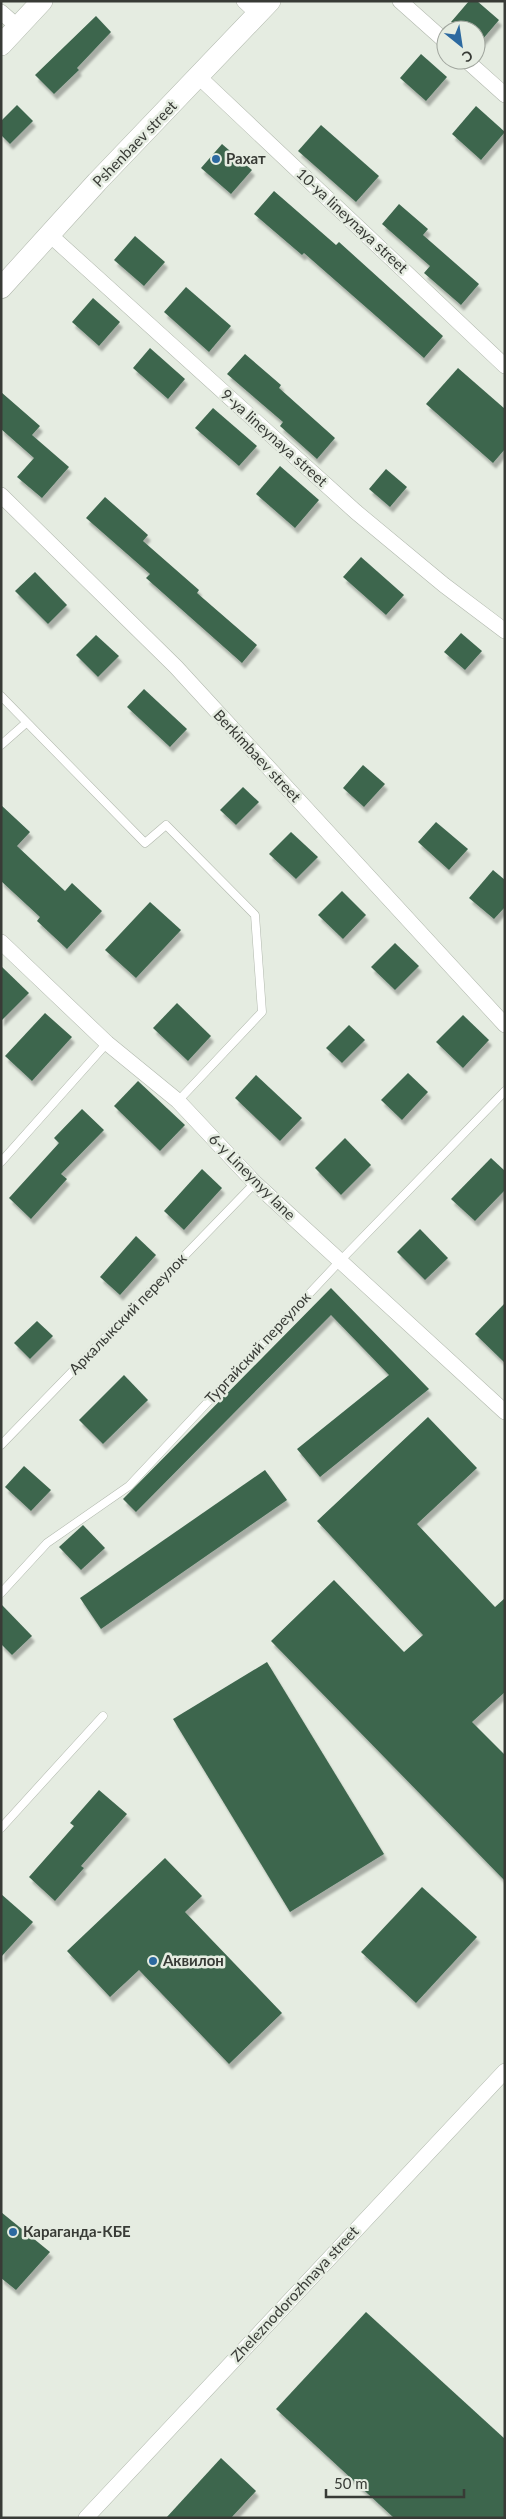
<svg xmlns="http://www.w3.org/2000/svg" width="506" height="2519" font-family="Lato,sans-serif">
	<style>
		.building { fill: #3e664e; filter: url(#shadow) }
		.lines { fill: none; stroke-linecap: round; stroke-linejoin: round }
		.lane-casing { stroke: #b1b8ad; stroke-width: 9 }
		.street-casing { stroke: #b1b8ad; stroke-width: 16 }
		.secondary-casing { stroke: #b1b8ad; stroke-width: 22 }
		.lane { stroke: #fff; stroke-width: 8 }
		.street { stroke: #fff; stroke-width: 15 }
		.secondary { stroke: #fff; stroke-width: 21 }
		.poi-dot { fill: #2c69a0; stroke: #e5ece1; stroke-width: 2 }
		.labels { text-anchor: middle; stroke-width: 5; stroke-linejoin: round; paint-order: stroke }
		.street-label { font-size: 15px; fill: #383b36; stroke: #e5ece1 }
		.poi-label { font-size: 15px; font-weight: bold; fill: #383b36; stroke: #e5ece1; text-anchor: start }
	</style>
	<defs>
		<filter id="shadow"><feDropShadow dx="3" dy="5.5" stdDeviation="1" flood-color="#0004"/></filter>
	</defs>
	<rect width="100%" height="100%" fill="#e5ece1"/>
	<g class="building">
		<polygon points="469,1 477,1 499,20 476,47 476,30 461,30 451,22"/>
		<polygon points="96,16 111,32 77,68 79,70 54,94 35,75"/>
		<polygon points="421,54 447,77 426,101 400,78"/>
		<polygon points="17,105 33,121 10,144 1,135 1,121"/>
		<polygon points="476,106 505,132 481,160 452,134"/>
		<polygon points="321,125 379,176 356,202 298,151"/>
		<polygon points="222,144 252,170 231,194 201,168"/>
		<polygon points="274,191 336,245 339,242 443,336 424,358 304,253 302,255 254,214"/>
		<polygon points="399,204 428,229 423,235 479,284 461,305 424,273 430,266 382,224"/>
		<polygon points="135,236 165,262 144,286 114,260"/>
		<polygon points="186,287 231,326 209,352 164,312"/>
		<polygon points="93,298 120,322 99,346 72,322"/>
		<polygon points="150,348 185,379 168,399 133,368"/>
		<polygon points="245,354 281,385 279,388 335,438 317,459 280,426 283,422 227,374"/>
		<polygon points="458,368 505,409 505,449 493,463 426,404"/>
		<polygon points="1,392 40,426 32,435 69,467 42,498 17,477 34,458 1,429"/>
		<polygon points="213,408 257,446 239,466 195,428"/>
		<polygon points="280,466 319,500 295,528 256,494"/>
		<polygon points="386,469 407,487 390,507 369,489"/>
		<polygon points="105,497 148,535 143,541 199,590 197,593 257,645 242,663 146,578 150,574 86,518"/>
		<polygon points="361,557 404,595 386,615 343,577"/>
		<polygon points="35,572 67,605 48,624 15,591"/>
		<polygon points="461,633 482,651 465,670 444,652"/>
		<polygon points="96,635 119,656 98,677 76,655"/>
		<polygon points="144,689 187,729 170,747 127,707"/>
		<polygon points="363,765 385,784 364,807 343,788"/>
		<polygon points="243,787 259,802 236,825 220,810"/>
		<polygon points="1,805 30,832 17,846 65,891 72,883 102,911 67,949 37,921 40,917 1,881"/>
		<polygon points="436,822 468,849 449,870 418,842"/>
		<polygon points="291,832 318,857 296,879 269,854"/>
		<polygon points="493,870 505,880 505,907 494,919 469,898"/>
		<polygon points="342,891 366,915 343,939 318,915"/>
		<polygon points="150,902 181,930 136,978 105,950"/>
		<polygon points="395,943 419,966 395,990 371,967"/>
		<polygon points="1,966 29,993 1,1021"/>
		<polygon points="177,1003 211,1036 188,1061 153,1028"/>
		<polygon points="45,1013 72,1037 32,1081 5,1056"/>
		<polygon points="463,1015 489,1040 463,1068 436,1042"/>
		<polygon points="349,1025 365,1040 342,1063 326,1048"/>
		<polygon points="408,1073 428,1092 402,1120 381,1100"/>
		<polygon points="256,1075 302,1118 280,1141 235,1098"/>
		<polygon points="138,1081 185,1125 160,1151 114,1106"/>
		<polygon points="82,1109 104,1130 61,1174 67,1179 31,1219 9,1198 59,1143 54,1138"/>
		<polygon points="345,1138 371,1165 341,1195 315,1168"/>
		<polygon points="491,1158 505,1171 505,1190 475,1221 451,1199"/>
		<polygon points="202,1169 222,1188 184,1230 164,1211"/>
		<polygon points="420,1229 448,1258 425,1280 397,1252"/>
		<polygon points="136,1236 156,1255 120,1295 100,1277"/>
		<polygon points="331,1288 429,1389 320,1477 297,1449 389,1375 331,1315 136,1512 123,1499"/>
		<polygon points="505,1303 505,1363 475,1334"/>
		<polygon points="37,1321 53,1336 30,1359 14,1343"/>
		<polygon points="124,1375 148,1400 103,1444 79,1420"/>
		<polygon points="428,1417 477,1468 417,1524 495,1607 505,1598 505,1692 472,1722 505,1755 505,1881 271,1641 334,1580 404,1652 423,1635 317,1521"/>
		<polygon points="24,1466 51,1490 31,1511 5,1487"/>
		<polygon points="265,1470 287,1500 101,1629 80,1598"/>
		<polygon points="83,1525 105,1548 81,1570 59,1547"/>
		<polygon points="1,1604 32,1636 12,1655 1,1644"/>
		<polygon points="267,1662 384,1854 290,1912 173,1719"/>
		<polygon points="99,1790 127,1814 81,1866 84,1868 55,1901 29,1877 74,1826 70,1823"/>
		<polygon points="165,1858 202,1896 185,1912 282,2013 229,2064 139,1970 110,1997 67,1951"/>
		<polygon points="422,1887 477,1937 416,2003 361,1952"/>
		<polygon points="1,1894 33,1922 1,1957"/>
		<polygon points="1,2212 50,2252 16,2290 1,2278"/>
		<polygon points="366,2312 505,2439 505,2518 394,2518 276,2409"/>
		<polygon points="221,2458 256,2491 231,2518 166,2518"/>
	</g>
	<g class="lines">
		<defs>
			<g id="lane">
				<polyline points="1,696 145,843 166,825 255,915 262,1012 178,1101"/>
				<polyline points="1,745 26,723"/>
				<polyline points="1,1162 107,1043"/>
				<polyline points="1,1445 255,1183"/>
				<polyline points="1,1593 47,1543 129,1486 339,1262 505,1091"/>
				<polyline points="1,1828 103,1716"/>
			</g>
			<g id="street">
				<polyline points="244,1 258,14"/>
				<polyline points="400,1 446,42"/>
				<polyline points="1,12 18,27"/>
				<polyline points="466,60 505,95"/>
				<polyline points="199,77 505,366"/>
				<polyline points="50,235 356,512 444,585 505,631"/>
				<polyline points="1,495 176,667 505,1025"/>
				<polyline points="1,942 107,1043 178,1101 255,1183 505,1412"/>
				<polyline points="86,2518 505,2071"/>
			</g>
			<g id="secondary">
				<polyline points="1,45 42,1"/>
				<polyline points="1,288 97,182 270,1"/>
			</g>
		</defs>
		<use href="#lane" class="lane-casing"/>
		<use href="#street" class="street-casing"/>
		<use href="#secondary" class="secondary-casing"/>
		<use href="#lane" class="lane"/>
		<use href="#street" class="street"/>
		<use href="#secondary" class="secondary"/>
	</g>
	<g class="poi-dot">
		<circle cx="216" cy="159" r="5"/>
		<circle cx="153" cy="1961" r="5"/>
		<circle cx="13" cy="2232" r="5"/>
	</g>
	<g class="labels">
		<g class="street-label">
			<text transform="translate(135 144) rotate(-46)" y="5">Pshenbaev street</text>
			<text transform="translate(352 221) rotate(43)" y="5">10-ya lineynaya street</text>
			<text transform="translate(274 438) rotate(42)" y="5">9-ya lineynaya street</text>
			<text transform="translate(257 756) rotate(47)" y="5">Berkimbaev street</text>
			<text transform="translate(252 1177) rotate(45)" y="5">6-y Lineynyy lane</text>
			<text transform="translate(128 1314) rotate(-46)" y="5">Аркалыкский переулок</text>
			<text transform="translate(258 1348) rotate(-47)" y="5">Тургайский переулок</text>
			<text transform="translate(295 2294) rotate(-47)" y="5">Zheleznodorozhnaya street</text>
		</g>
		<g class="poi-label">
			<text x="226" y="164">Рахат</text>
			<text x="163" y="1966">Аквилон</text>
			<text x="23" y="2237">Караганда-КБЕ</text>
		</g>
	</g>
	<rect width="506" height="2519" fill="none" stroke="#383b36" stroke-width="5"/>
	<g transform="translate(461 45) rotate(150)"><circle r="24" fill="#e5ece1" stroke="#a0a59d"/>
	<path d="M0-4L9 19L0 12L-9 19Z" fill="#2c69a0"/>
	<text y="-8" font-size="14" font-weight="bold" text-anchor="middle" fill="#383b36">С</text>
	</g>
	<path d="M326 2489v8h138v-8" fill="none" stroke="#383b36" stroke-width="2.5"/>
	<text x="334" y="2489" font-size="15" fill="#383b36" stroke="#e5ece1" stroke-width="4" paint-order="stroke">50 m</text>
</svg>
